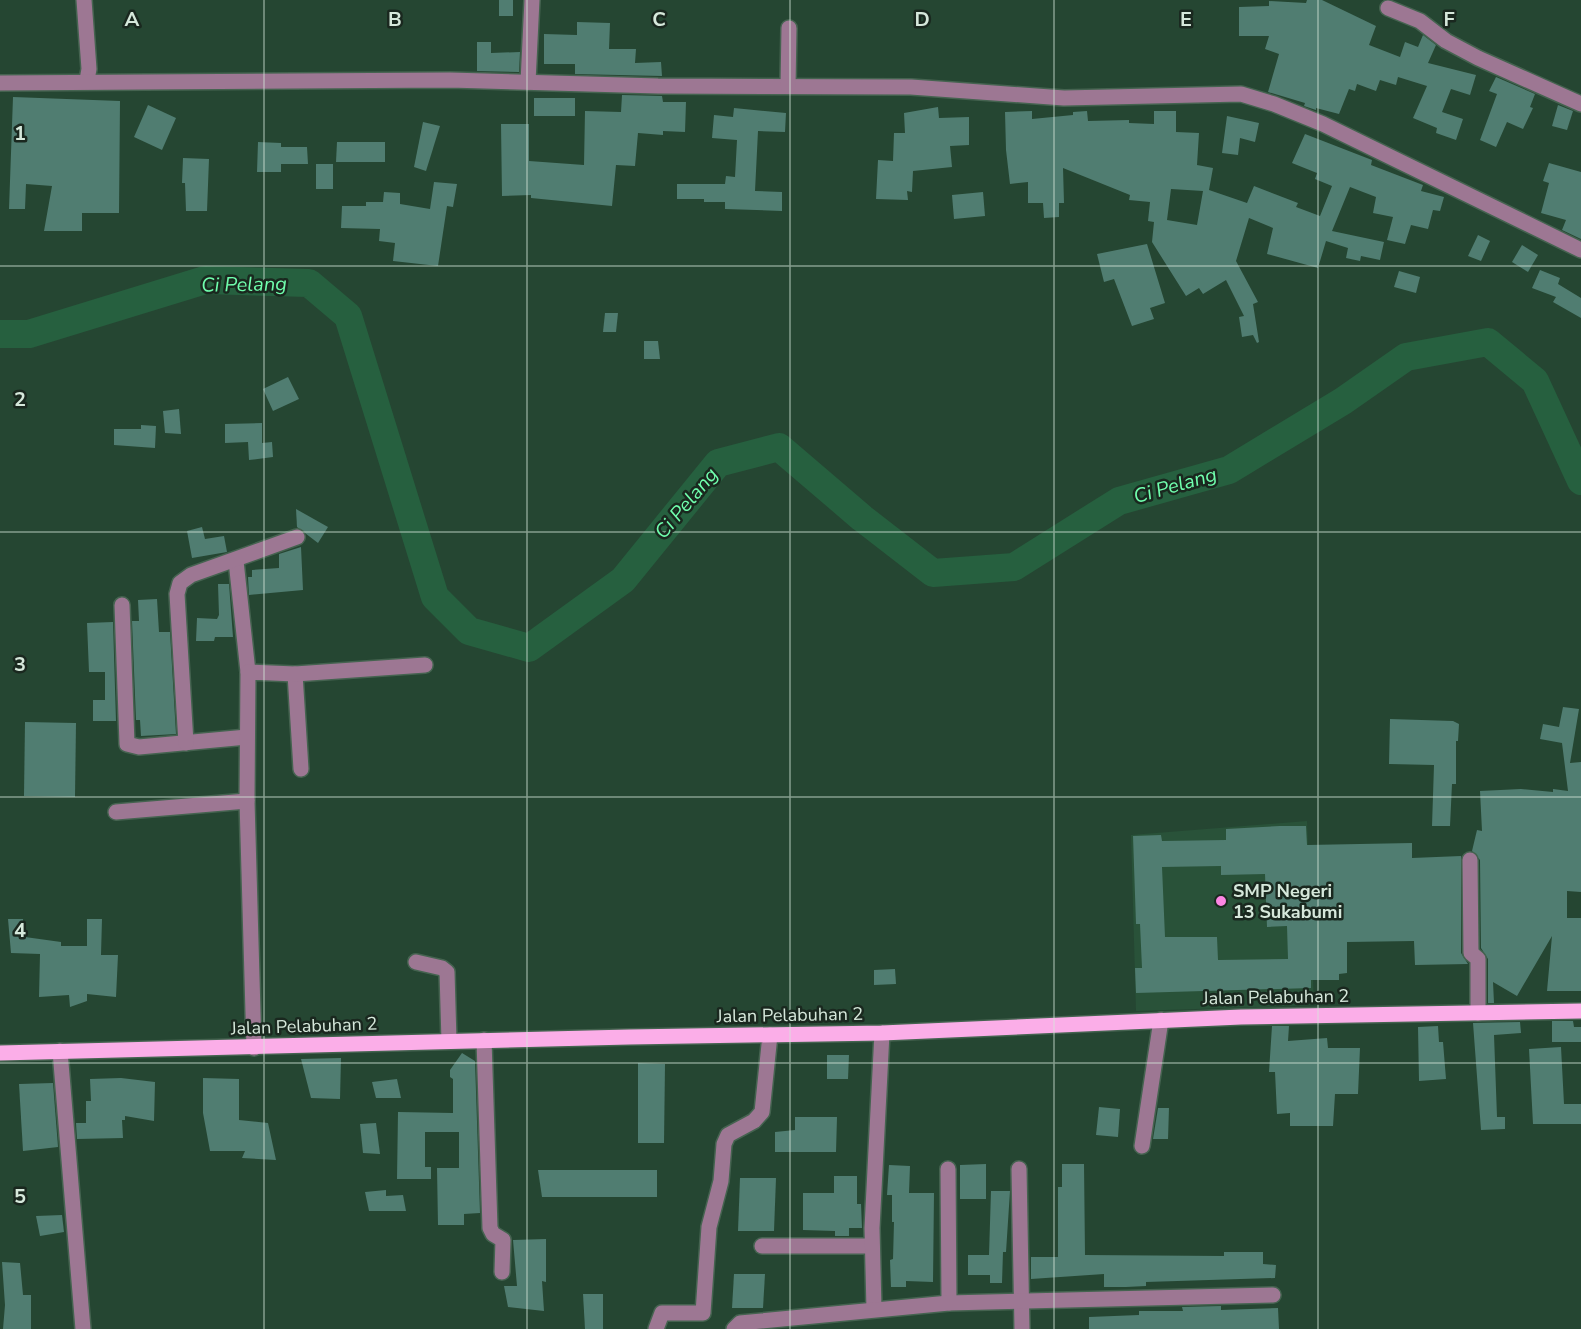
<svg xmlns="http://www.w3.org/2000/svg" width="1581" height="1329" font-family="'Nunito Sans',sans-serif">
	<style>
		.built { fill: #295239 }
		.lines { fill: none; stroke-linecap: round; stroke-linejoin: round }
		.river { stroke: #26603f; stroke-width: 28 }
		.building { fill: #507d71; fill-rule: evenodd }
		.minor-casing { stroke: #456350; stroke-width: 18 }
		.major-casing { stroke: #456350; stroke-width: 18 }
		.minor { stroke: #9d7793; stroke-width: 15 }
		.major { stroke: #fbaee8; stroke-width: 15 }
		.grid { fill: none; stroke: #d6e8db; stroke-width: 1.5; stroke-opacity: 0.55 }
		.poi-dot { fill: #fc86e3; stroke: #1a281f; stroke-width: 2 }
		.labels { text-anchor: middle; stroke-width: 5; stroke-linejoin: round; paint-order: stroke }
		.poi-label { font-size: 18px; font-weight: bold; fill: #d6e8db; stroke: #1a281f; text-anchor: start }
		.street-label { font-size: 18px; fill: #d6e8db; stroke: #1a281f }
		.water-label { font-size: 20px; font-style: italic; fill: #70fead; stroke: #1a281f }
		.grid-label { font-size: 20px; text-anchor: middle; font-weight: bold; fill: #d6e8db; stroke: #1a281f; stroke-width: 5; stroke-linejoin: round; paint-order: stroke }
	</style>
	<rect width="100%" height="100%" fill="#254632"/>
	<polygon class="built" points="1307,821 1314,1005 1136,1011 1131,835"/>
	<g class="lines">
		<polyline class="river" points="0,334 29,334 205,280 309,283 348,316 435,597 469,631 529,648 623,580 718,463 779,447 862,518 933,573 1014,567 1119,501 1229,470 1343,401 1406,357 1488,342 1535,381 1581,481"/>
	</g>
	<g class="building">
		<rect x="499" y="0" width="14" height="16"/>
		<polygon points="1307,0 1322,0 1376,26 1369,45 1400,57 1405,42 1418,47 1423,35 1436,45 1428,63 1476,75 1470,95 1451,89 1442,112 1463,119 1456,140 1436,133 1437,128 1413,118 1427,86 1398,77 1396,85 1380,80 1376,91 1357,84 1355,91 1349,89 1339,114 1316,108 1316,110 1304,106 1305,103 1268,92 1279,54 1265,49 1269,36 1239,36 1239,7 1269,6 1269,1 1306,3"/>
		<polygon points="577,22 610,23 609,49 636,49 635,63 661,62 662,76 575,74 575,64 544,64 544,34 577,35"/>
		<polygon points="477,42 491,42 491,53 520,52 519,72 477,71"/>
		<polygon points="1496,77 1535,94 1530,107 1533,108 1523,129 1507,122 1496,147 1480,140 1497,94 1489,91"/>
		<polygon points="622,95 662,96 663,102 686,102 685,132 663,131 663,135 638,133 635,166 616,165 612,206 531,198 531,195 502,196 501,124 529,124 529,161 584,165 585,111 621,112"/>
		<polygon points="13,97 120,101 119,213 82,213 82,231 44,231 52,186 26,184 25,209 9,209"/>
		<rect x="534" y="98" width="41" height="18"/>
		<polygon points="148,105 176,118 162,150 134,137"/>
		<polygon points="1558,105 1573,111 1567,130 1552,126"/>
		<polygon points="938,107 939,118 969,117 969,145 950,146 952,167 913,171 912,192 907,191 908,200 876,199 878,160 893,161 894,133 905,133 904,113"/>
		<polygon points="734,108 786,113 785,132 758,131 755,191 782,192 782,211 725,209 725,202 704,202 704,199 677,199 677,184 725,184 726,176 735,177 737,140 712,138 714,115 733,117"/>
		<path d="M1032,111V119L1073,115V112L1087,111L1088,121L1129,120V123L1154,124V111H1176V132L1199,133L1197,165L1213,168L1209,190L1247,203L1254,186L1298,203L1296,207L1320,216L1332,186L1315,179L1317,173L1292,163L1305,134L1372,160L1371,165L1423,185L1421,191L1444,197L1440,211L1433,210L1428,229L1411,225L1405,244L1387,240L1393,217L1373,213L1376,197L1350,187L1332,231L1384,242L1380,260L1361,256L1360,261L1346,258L1348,248L1326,241L1318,268L1267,254L1273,228L1249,218L1236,261L1258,302L1253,304L1259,342L1257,343L1253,335L1242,337L1239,317L1244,316L1226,280L1203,294L1199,288L1186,296L1152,242L1154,222L1148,221L1150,202L1129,200L1130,195L1063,168L1064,203H1059V217L1044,218L1043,203H1028V182L1010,184L1006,150L1005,112ZM1171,189L1203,191L1197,225L1167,220Z"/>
		<polygon points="1227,116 1259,123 1255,142 1240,138 1238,155 1222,153"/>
		<polygon points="423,122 440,126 426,171 414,167"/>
		<polygon points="258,142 281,143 281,147 307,147 308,164 281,164 281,172 257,172"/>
		<polygon points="337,142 385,142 385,162 336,162"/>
		<polygon points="183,158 209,159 207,211 186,211 185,183 182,183"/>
		<polygon points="1549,163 1581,172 1581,239 1562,230 1566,220 1541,213 1549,183 1543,181"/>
		<rect x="316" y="164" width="17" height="25"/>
		<polygon points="434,182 457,184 453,207 447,206 438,266 393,261 395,243 379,241 380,229 341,228 342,206 366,206 366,202 383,202 384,192 400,193 400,204 430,209"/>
		<polygon points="983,192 985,216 954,219 952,195"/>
		<polygon points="1478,235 1490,241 1481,261 1468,256"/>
		<polygon points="1147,244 1165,303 1150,308 1154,319 1132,326 1114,279 1104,282 1097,254"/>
		<polygon points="1522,245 1538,255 1528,272 1512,262"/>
		<polygon points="1540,270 1560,278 1558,284 1581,298 1581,318 1553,302 1556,297 1532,288"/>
		<polygon points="1399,271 1420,277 1416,293 1394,287"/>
		<polygon points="605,313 618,313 616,332 603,332"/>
		<polygon points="644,341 658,341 660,359 644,359"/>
		<polygon points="288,377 299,399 273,411 263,389"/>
		<polygon points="179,409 181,434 165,433 163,411"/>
		<polygon points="262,423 262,443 272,442 273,457 249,460 248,442 225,443 225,424"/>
		<polygon points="141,425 156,426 155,448 114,445 114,429 141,429"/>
		<polygon points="296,509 328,527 318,543 297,527"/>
		<polygon points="202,527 205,539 224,536 227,552 192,558 187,531"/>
		<polygon points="301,547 303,590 249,595 248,577 252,577 252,570 279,568 279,554"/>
		<polygon points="218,584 229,584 233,637 215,637 214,641 196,641 197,618 217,619 219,615"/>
		<polygon points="157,599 159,632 170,632 176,734 141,736 140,720 136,720 132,621 139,621 138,600"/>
		<polygon points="113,622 116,721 93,721 93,700 105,700 105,672 89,672 87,623"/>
		<polygon points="1563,707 1579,709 1570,763 1581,762 1581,892 1567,891 1567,918 1581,918 1581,991 1547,991 1552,936 1517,996 1493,982 1494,1003 1488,1003 1488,959 1481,948 1480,860 1472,851 1477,830 1482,831 1480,791 1521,789 1553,792 1553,789 1568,791 1562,743 1540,739 1543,724 1559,727"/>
		<polygon points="1390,719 1453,721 1459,724 1458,741 1456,741 1456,784 1452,784 1450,826 1432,826 1434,765 1389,764"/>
		<polygon points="25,722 76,723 75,797 24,796"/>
		<path d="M1280,826H1306L1307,845L1412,843V858L1461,856V953L1468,964L1415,965L1414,941L1347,942V973L1339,974V980H1311V988L1136,993L1135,968H1142L1140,924H1136L1133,836L1161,835L1162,841L1226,840V829ZM1221,866V875L1265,874L1267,927L1287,926L1288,959L1218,960L1217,937H1165L1162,867Z"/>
		<polygon points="8,919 23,919 25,937 61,942 61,946 87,946 87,919 102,919 101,955 118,955 116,997 87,994 87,1001 70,1007 69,995 39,997 40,954 11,953"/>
		<polygon points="895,969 896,984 874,985 874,970"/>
		<polygon points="1552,1021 1573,1021 1574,1027 1581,1027 1581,1042 1552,1042"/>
		<polygon points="1520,1022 1521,1033 1494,1035 1497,1117 1505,1117 1505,1129 1481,1130 1473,1023"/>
		<polygon points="1272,1026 1289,1026 1288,1041 1327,1038 1328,1048 1360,1048 1358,1094 1335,1094 1333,1126 1290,1126 1290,1113 1277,1114 1275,1072 1269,1072"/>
		<polygon points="1438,1026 1439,1042 1443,1042 1446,1079 1419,1081 1418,1027"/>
		<polygon points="1561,1047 1564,1104 1581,1104 1581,1124 1533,1124 1529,1049"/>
		<polygon points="462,1053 475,1061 480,1213 464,1214 464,1225 438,1225 437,1168 459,1168 459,1132 425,1132 425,1167 431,1167 431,1179 397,1179 398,1112 453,1113 453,1079 450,1077 450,1070"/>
		<polygon points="827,1055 849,1055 848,1079 827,1079"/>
		<polygon points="341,1058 340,1099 311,1098 301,1059"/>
		<polygon points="638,1063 665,1064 664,1143 638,1143"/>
		<polygon points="121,1078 155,1082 154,1121 125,1116 125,1120 122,1120 123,1138 77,1139 76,1123 86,1123 86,1101 91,1101 90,1079"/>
		<polygon points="203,1078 239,1079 239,1120 268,1123 276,1160 242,1158 245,1151 210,1151 203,1113"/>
		<polygon points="397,1079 401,1098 376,1098 372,1082"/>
		<polygon points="53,1083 58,1147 23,1151 19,1084"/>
		<polygon points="1099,1107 1120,1109 1118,1137 1096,1135"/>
		<polygon points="1158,1108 1169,1108 1168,1139 1153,1139"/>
		<polygon points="795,1117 837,1117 836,1152 775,1152 775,1132 795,1130"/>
		<polygon points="376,1123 380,1154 363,1153 360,1124"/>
		<polygon points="986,1164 986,1199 960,1199 960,1165"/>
		<polygon points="1062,1164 1084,1164 1085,1255 1224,1256 1224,1252 1263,1252 1263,1264 1276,1265 1275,1278 1146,1282 1146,1286 1126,1287 1104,1287 1104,1274 1031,1279 1031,1257 1058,1257 1058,1187 1062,1187"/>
		<polygon points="889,1165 910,1166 909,1193 934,1193 933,1282 906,1281 906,1287 891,1287 890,1260 893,1259 894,1222 892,1222 892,1195 887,1195"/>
		<polygon points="538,1170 657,1170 657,1197 542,1197"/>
		<polygon points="834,1176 857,1176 857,1204 861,1204 862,1228 849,1228 849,1236 835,1236 835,1231 803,1230 803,1193 834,1193"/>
		<polygon points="740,1178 776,1178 774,1231 738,1231"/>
		<polygon points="386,1190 386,1196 403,1195 406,1211 369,1211 365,1192"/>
		<polygon points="991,1191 1010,1191 1006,1252 1003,1252 1002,1283 990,1283 990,1275 968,1275 968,1255 989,1255"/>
		<polygon points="62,1215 64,1232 40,1236 36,1216"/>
		<polygon points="546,1239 546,1282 542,1281 544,1311 508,1307 504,1286 517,1286 513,1240"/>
		<polygon points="2,1262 20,1263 23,1295 31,1295 31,1329 3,1329 5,1305"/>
		<polygon points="734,1274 765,1274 763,1308 732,1308"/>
		<polygon points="583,1294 603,1294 603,1329 585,1329"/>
		<polygon points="1221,1306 1221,1310 1278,1308 1279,1329 1089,1329 1089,1317 1139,1315 1139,1311 1183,1311 1182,1307"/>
	</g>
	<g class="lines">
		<defs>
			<g id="minor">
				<polyline points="84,0 89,69 87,80"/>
				<polyline points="1388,8 1420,21 1446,41 1478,58 1581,104"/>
				<polyline points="528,82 532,0"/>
				<polyline points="0,83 450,80 658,86 911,87 1064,98 1241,94 1274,104 1323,124 1581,250"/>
				<polyline points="788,86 789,28"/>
				<polyline points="236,561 248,672"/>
				<polyline points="122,605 127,744 139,747 247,737"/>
				<polyline points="295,674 301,769"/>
				<polyline points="186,743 177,594 180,583 191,575 297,537"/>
				<polyline points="116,812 247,801"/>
				<polyline points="1470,860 1471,953 1478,959 1478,1013"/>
				<polyline points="416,962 442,968 447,972 449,1041"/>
				<polyline points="484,1040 490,1228 493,1234 503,1240 502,1272"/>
				<polyline points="254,1048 247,801 248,672 295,674 425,665"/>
				<polyline points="60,1051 83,1329"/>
				<polyline points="1142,1146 1161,1020"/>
				<polyline points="948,1169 949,1303"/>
				<polyline points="1019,1169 1022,1329"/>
				<polyline points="762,1246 872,1246"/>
				<polyline points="874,1309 872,1228 882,1033"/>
				<polyline points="656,1329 662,1313 703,1313 709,1227 721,1181 724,1144 728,1135 754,1121 762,1112 770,1035"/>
				<polyline points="734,1329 740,1323 949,1303 1273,1295"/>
			</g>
			<polyline id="major" points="0,1053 629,1037 882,1033 1241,1017 1581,1011"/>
		</defs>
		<use href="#minor" class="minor-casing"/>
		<use href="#major" class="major-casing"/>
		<use href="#minor" class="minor"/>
		<use href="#major" class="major"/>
	</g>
	<path class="grid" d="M264,0V1329M527,0V1329M790,0V1329M1054,0V1329M1318,0V1329M0,266H1581M0,532H1581M0,797H1581M0,1063H1581"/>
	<circle class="poi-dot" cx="1221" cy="901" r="6"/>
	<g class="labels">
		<g class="poi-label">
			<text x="1233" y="897">SMP Negeri<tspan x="1233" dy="21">13 Sukabumi</tspan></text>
		</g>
		<g class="street-label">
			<text transform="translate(1276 997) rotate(-1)" y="6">Jalan Pelabuhan 2</text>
			<text transform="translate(790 1015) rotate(-1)" y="6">Jalan Pelabuhan 2</text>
			<text transform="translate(304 1026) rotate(-2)" y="6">Jalan Pelabuhan 2</text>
		</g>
		<g class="water-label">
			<text transform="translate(244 284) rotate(-1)" y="7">Ci Pelang</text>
			<text transform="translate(1175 485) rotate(-16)" y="7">Ci Pelang</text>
			<text transform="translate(686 503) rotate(-50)" y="7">Ci Pelang</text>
		</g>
	</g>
	<g class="grid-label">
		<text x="132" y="26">A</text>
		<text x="395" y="26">B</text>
		<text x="659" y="26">C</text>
		<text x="922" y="26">D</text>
		<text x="1186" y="26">E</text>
		<text x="1449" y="26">F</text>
		<text x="20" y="140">1</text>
		<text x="20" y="406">2</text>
		<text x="20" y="671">3</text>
		<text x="20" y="937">4</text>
		<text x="20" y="1203">5</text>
	</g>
</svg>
